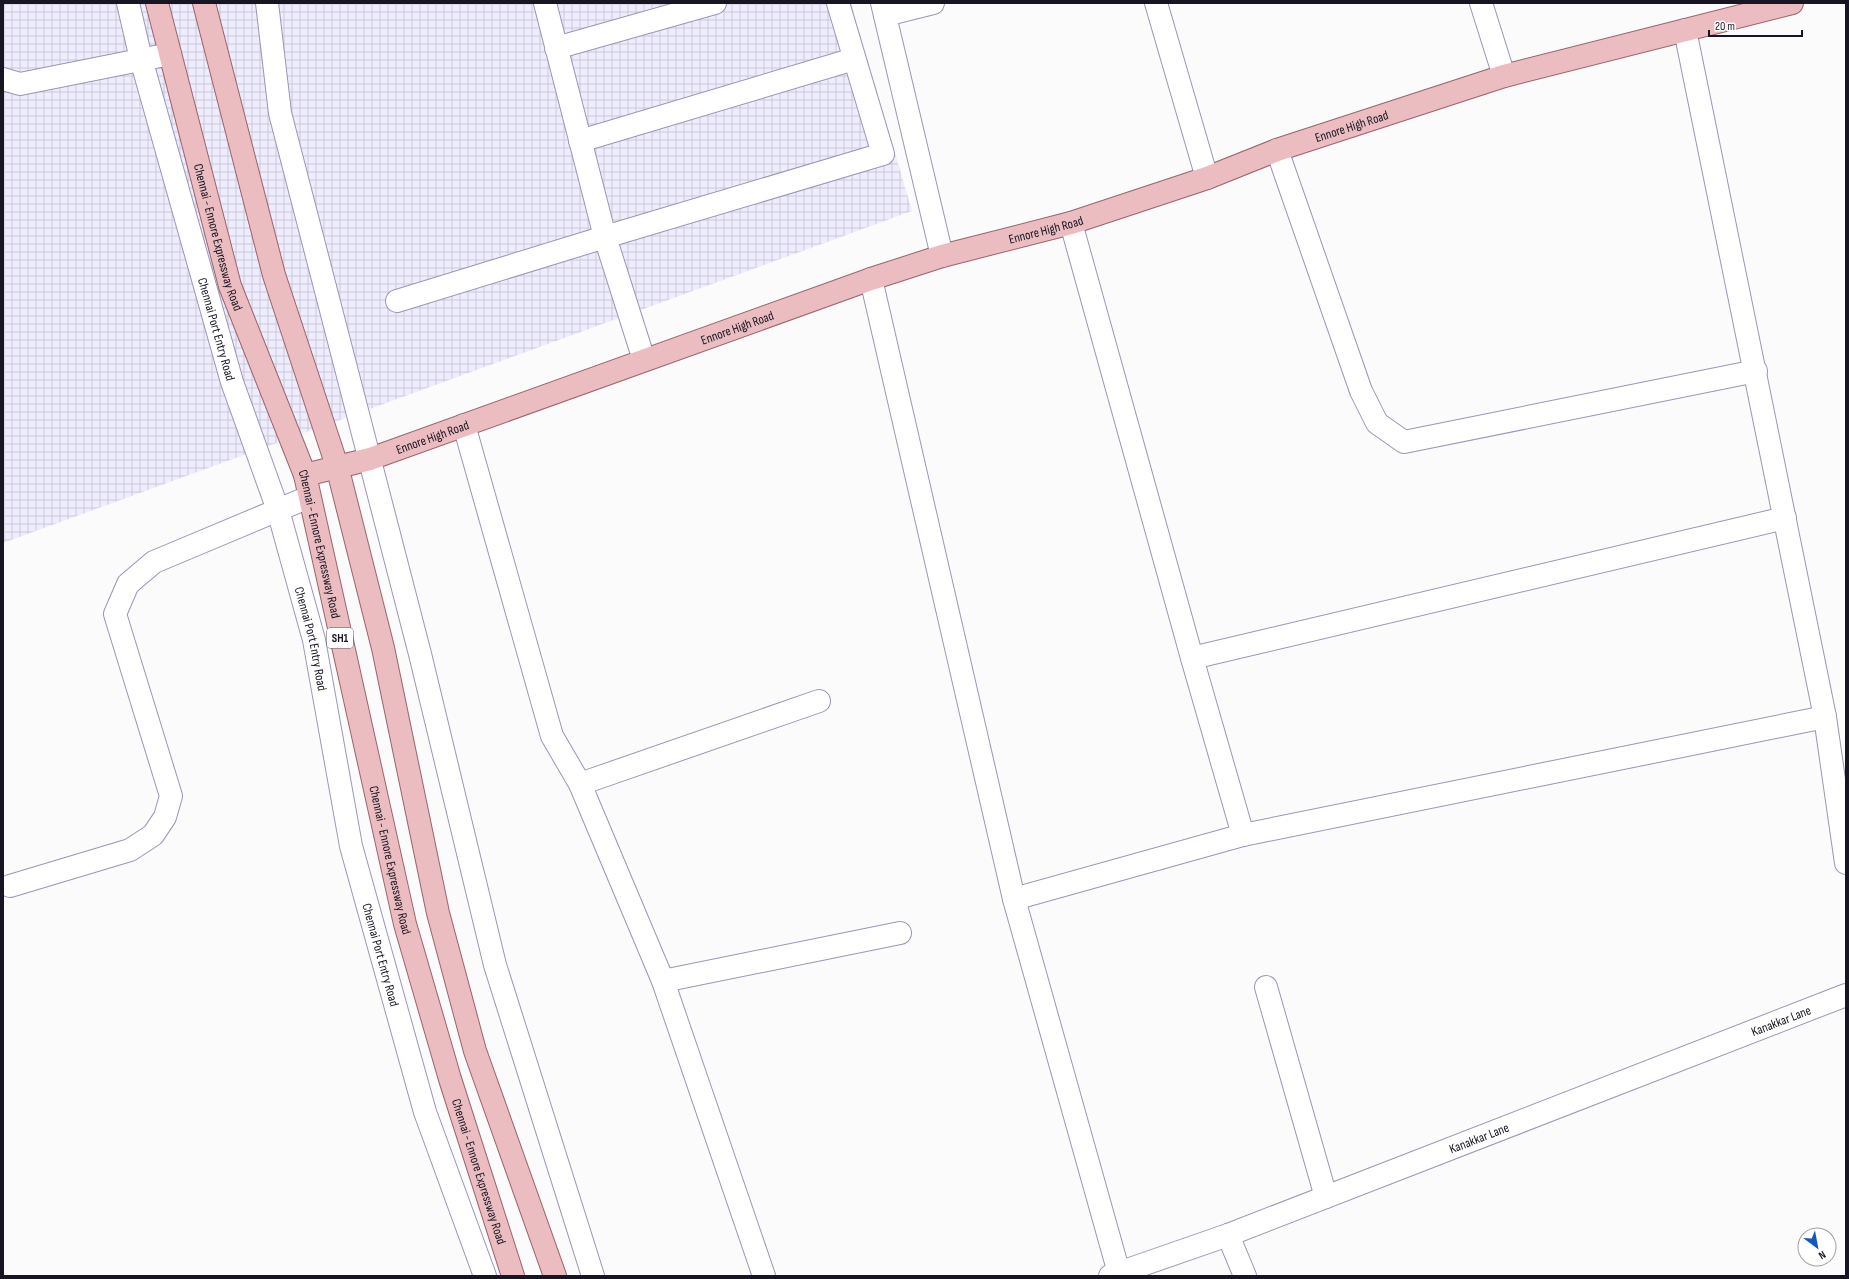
<svg xmlns="http://www.w3.org/2000/svg" width="1849" height="1279" font-family="'Sofia Sans Condensed',sans-serif">
	<style>
		.industrial { fill: url(#industrial-grid) }
		.lines { fill: none; stroke-linecap: round; stroke-linejoin: round }
		.minor-casing { stroke: #9a96b6; stroke-width: 24 }
		.major-casing { stroke: #98646d; stroke-width: 24 }
		.minor { stroke: #fff; stroke-width: 22 }
		.major { stroke: #ebbcc0; stroke-width: 22 }
		.labels { text-anchor: middle; stroke-width: 3.5; stroke-linejoin: round; paint-order: stroke }
		.shield { fill: #fff; stroke: #5d5b64; stroke-width: 1 }
		.shield-label { font-size: 12px; font-weight: bold; fill: #171521 }
		.street-label { font-size: 13px; fill: #171521; stroke: #fff }
	</style>
	<defs>
		<pattern id="industrial-grid" width="8" height="8" patternUnits="userSpaceOnUse"><rect width="8" height="8" fill="#eeecfd"/><path d="M0 4h8M4 0v8" fill="none" stroke="#cbcad9"/></pattern>
	</defs>
	<rect width="100%" height="100%" fill="#fafbfa"/>
	<polygon class="industrial" points="3,3 851,3 912,211 3,543"/>
	<g class="lines">
		<defs>
			<g id="minor">
				<path id="s1" d="M128,3L141,59L232,382L278,510L314,640L351,846L425,1112L485,1276"/>
				<polyline points="267,3 280,113 420,654 495,965 593,1276"/>
				<polyline points="882,3 942,256"/>
				<polyline points="1156,3 1207,178"/>
				<polyline points="1481,3 1504,76"/>
				<polyline points="885,15 933,3"/>
				<polyline points="1685,30 1825,717 1846,863"/>
				<polyline points="556,48 715,3"/>
				<polyline points="3,79 20,84 170,54"/>
				<polyline points="580,141 854,59"/>
				<polyline points="1277,150 1361,391 1377,423 1404,442 1756,371"/>
				<polyline points="1071,223 1192,658 1243,835"/>
				<polyline points="871,279 1014,899 1119,1273"/>
				<polyline points="397,301 605,237 545,3"/>
				<polyline points="644,360 605,237 883,154 838,3"/>
				<polyline points="464,425 552,736 580,784 663,981 764,1276"/>
				<polyline points="1192,658 1785,518"/>
				<polyline points="580,784 819,701"/>
				<polyline points="10,886 130,850 153,835 165,817 171,796 115,614 128,584 154,562 309,497"/>
				<polyline points="1014,899 1243,835 1825,717"/>
				<polyline points="663,981 900,933"/>
				<polyline points="1266,987 1326,1197"/>
				<polyline points="1228,1235 1245,1276"/>
				<path id="s2" d="M1110,1276L1228,1235L1846,995"/>
			</g>
			<g id="major">
				<path id="s3" d="M157,3L230,286L305,475L405,924L450,1079L513,1276"/>
				<polyline points="204,3 274,275 337,466 383,648 438,913 475,1051 555,1276"/>
				<path id="s4" d="M305,475L370,459L871,279L942,256L1071,223L1207,178L1277,150L1504,76L1792,3"/>
			</g>
		</defs>
		<use href="#minor" class="minor-casing"/>
		<use href="#major" class="major-casing"/>
		<use href="#minor" class="minor"/>
		<use href="#major" class="major"/>
	</g>
	<g class="labels">
		<rect class="shield" x="327" y="628" width="26" height="20" rx="3"/>
		<g class="shield-label">
			<text x="340" y="642">SH1</text>
		</g>
		<g class="street-label">
			<text dy="5" stroke="none"><textPath href="#s4" startOffset="1104">Ennore High Road</textPath></text>
			<text dy="5" stroke="none"><textPath href="#s4" startOffset="781">Ennore High Road</textPath></text>
			<text dy="5" stroke="none"><textPath href="#s3" startOffset="242">Chennai - Ennore Expressway Road</textPath></text>
			<text dy="5" stroke="none"><textPath href="#s4" startOffset="457">Ennore High Road</textPath></text>
			<text dy="5" stroke="none"><textPath href="#s1" startOffset="338">Chennai Port Entry Road</textPath></text>
			<text dy="5" stroke="none"><textPath href="#s4" startOffset="133">Ennore High Road</textPath></text>
			<text dy="5" stroke="none"><textPath href="#s3" startOffset="566">Chennai - Ennore Expressway Road</textPath></text>
			<text dy="5" stroke="none"><textPath href="#s1" startOffset="662">Chennai Port Entry Road</textPath></text>
			<text dy="5" stroke="none"><textPath href="#s3" startOffset="890">Chennai - Ennore Expressway Road</textPath></text>
			<text dy="5" stroke="none"><textPath href="#s1" startOffset="986">Chennai Port Entry Road</textPath></text>
			<text dy="5" stroke="none"><textPath href="#s2" startOffset="718">Kanakkar Lane</textPath></text>
			<text dy="5" stroke="none"><textPath href="#s2" startOffset="394">Kanakkar Lane</textPath></text>
			<text dy="5" stroke="none"><textPath href="#s3" startOffset="1214">Chennai - Ennore Expressway Road</textPath></text>
		</g>
	</g>
	<rect width="1849" height="1279" fill="none" stroke="#171521" stroke-width="8"/>
	<g transform="translate(1817 1247) rotate(148)"><circle r="19" fill="#ffffff" stroke="#a2a1a6"/>
	<path d="M0-3L7 15L0 10L-7 15Z" fill="#1357c2"/>
	<text y="-6" font-size="11" font-weight="bold" text-anchor="middle" fill="#171521">N</text>
	</g>
	<path d="M1709 30v6h93v-6" fill="none" stroke="#171521" stroke-width="2"/>
	<text x="1715" y="30" font-size="12" fill="#171521" stroke="#ffffff" stroke-width="3" paint-order="stroke">20 m</text>
</svg>
